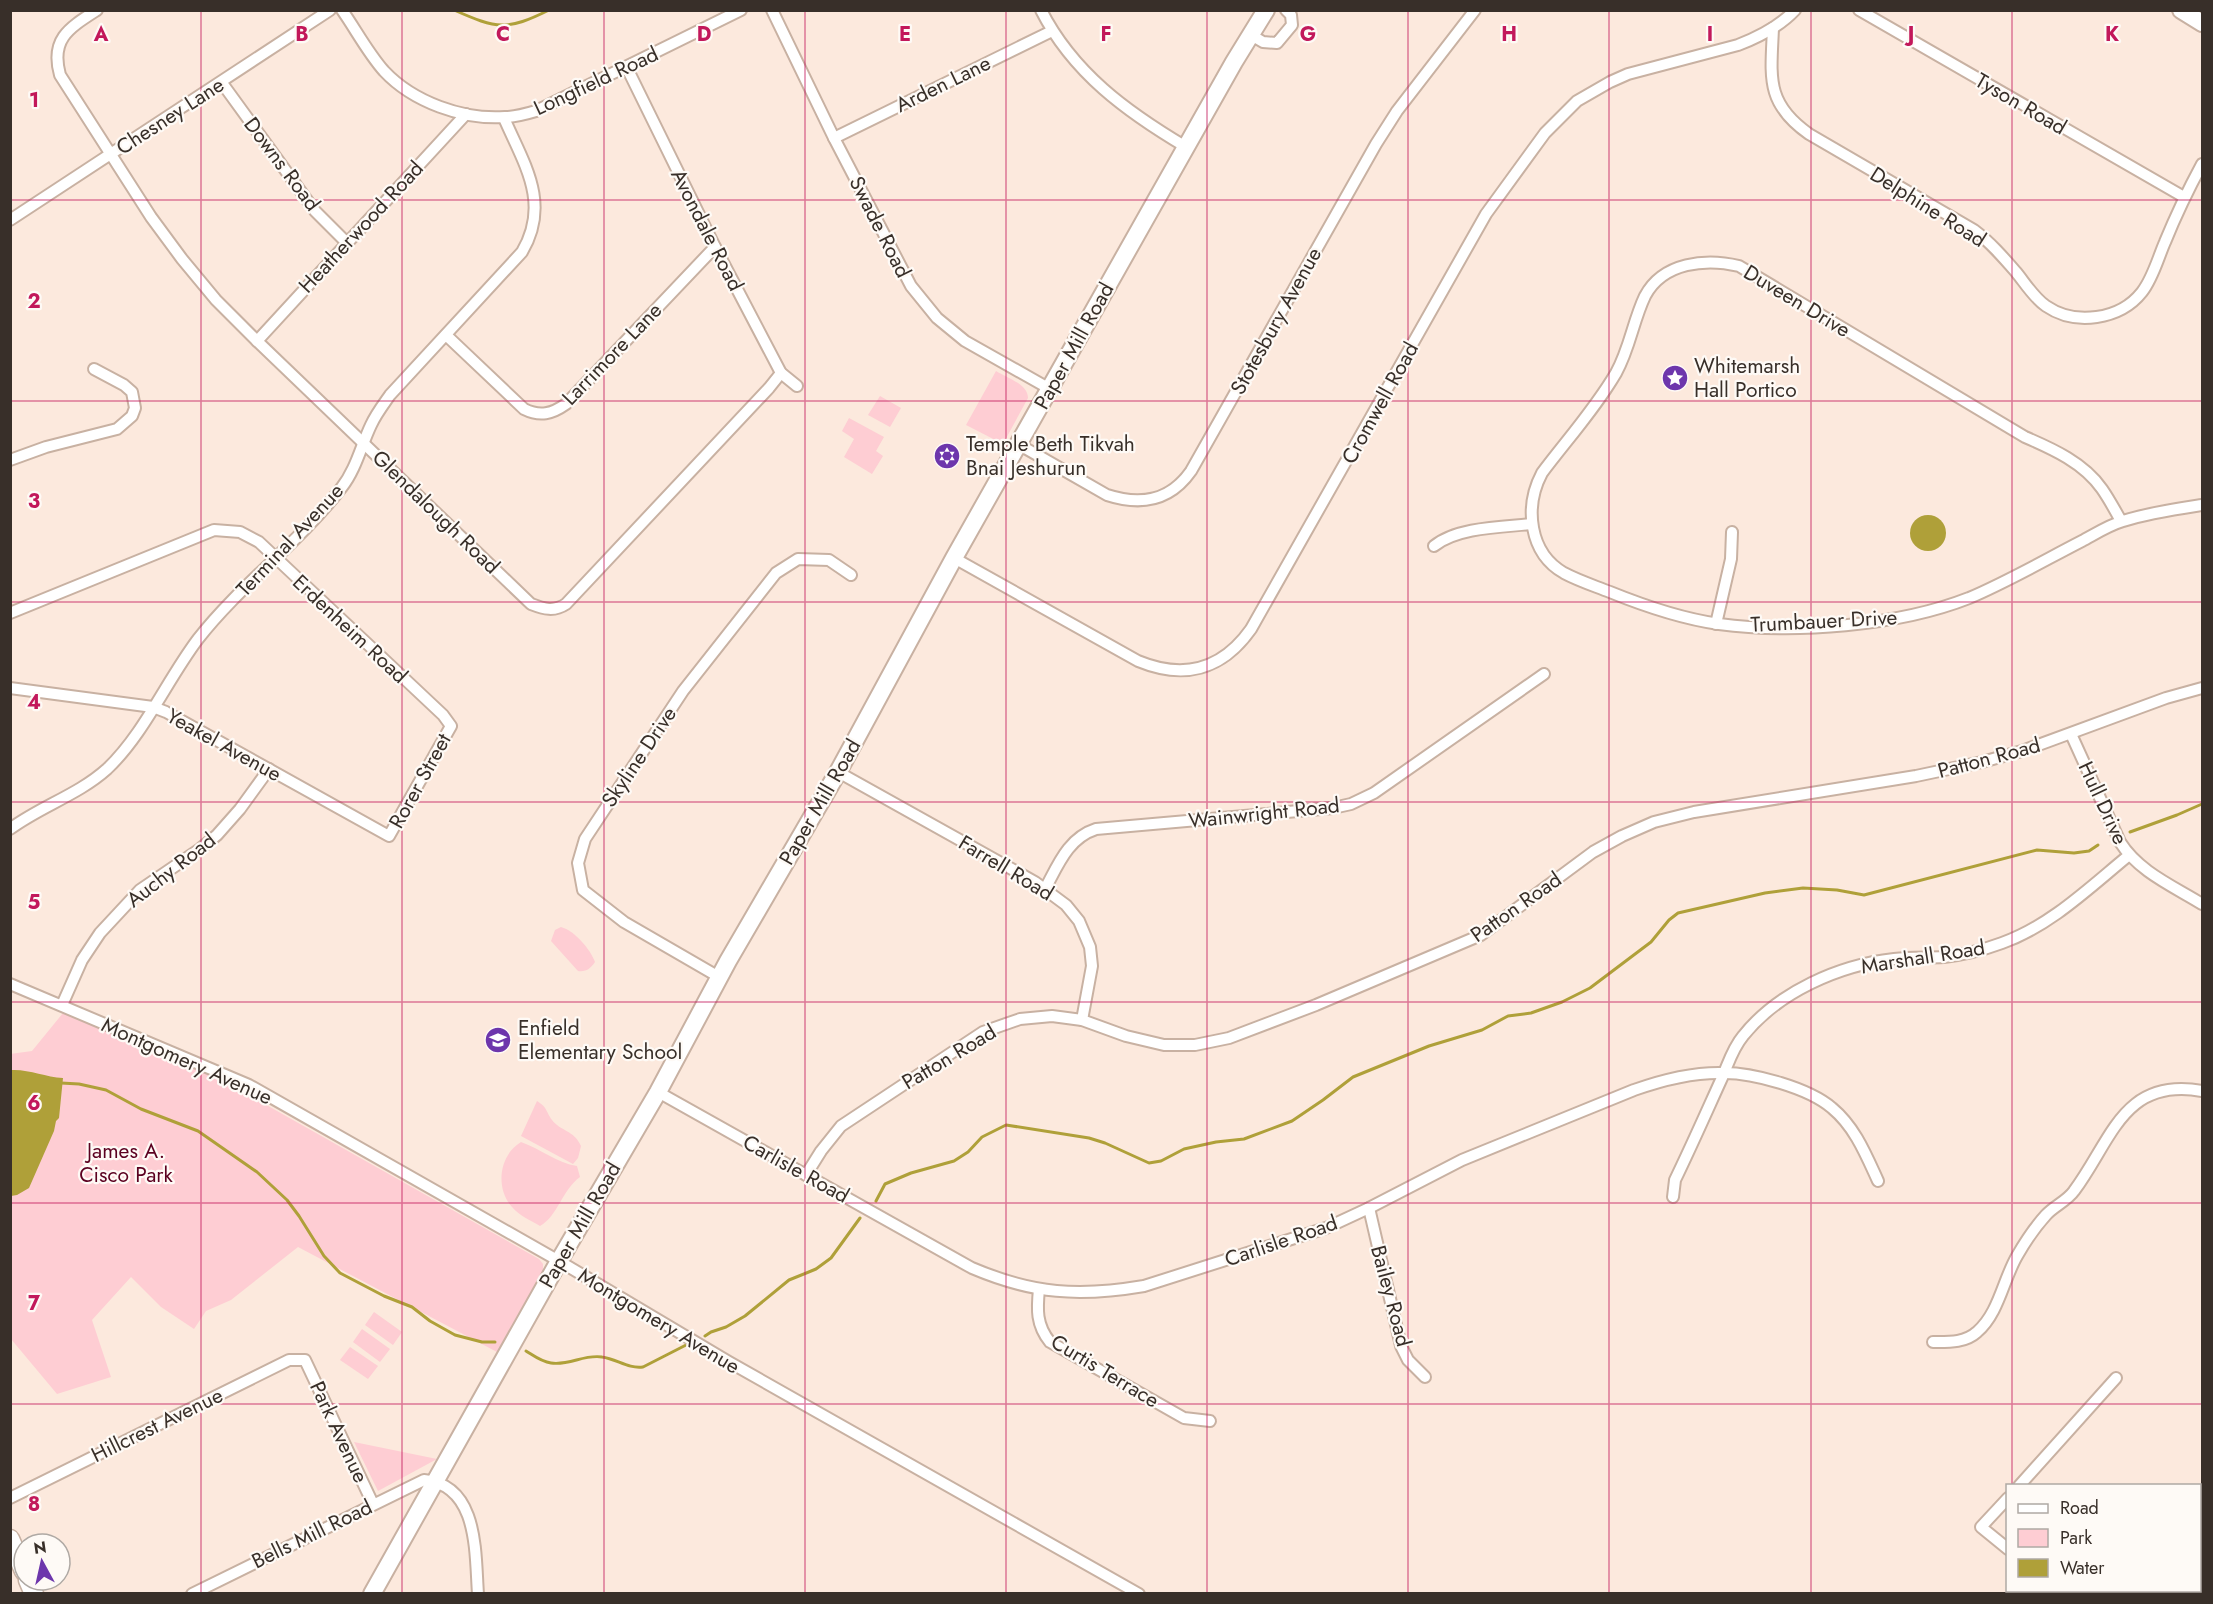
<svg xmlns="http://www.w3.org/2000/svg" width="2213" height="1604" font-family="Jost,sans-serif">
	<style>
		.green { fill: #fecdd3 }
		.water { fill: #afa039 }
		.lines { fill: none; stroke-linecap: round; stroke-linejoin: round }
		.stream { stroke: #afa039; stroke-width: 3 }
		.street-casing { stroke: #c8b1a2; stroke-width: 14 }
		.secondary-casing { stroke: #c8b1a2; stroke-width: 20 }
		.primary-casing { stroke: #c8b1a2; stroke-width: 21 }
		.street { stroke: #fff; stroke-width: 10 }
		.secondary { stroke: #fff; stroke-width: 16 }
		.primary { stroke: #fff; stroke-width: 18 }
		.grid { fill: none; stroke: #c2185b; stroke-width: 1.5; stroke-opacity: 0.55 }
		.labels { text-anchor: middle; stroke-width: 4.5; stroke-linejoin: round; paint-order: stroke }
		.street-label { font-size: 21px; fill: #382f29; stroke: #fefaf6 }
		.poi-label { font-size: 21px; fill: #382f29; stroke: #fefaf6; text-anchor: start }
		.park-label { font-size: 21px; fill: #5b0020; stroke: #fefaf6 }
		.grid-label { font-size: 20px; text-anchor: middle; font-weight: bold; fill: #c2185b; stroke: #fefaf6; stroke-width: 4.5; stroke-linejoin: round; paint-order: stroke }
	</style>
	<rect width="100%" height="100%" fill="#fce9dd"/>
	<g class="green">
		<path d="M996,371C1007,378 1028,384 1028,398L1003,444L966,425Z"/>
		<polygon points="880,396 901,408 890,427 868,415"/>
		<polygon points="849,418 884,437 876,451 883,456 872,474 844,457 854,439 842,431"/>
		<path d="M561,927C575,931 590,949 595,962C590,969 586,972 578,971L551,941L555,930Z"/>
		<polygon points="63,1013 210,1073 539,1259 543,1264 543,1271 497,1352 298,1247 231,1300 206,1311 194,1329 161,1307 131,1277 92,1320 111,1377 57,1394 11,1339 10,1054 32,1051"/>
		<path d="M537,1101C548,1108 545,1110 552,1120C560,1131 574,1130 581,1146L578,1158L573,1164L521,1136Z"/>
		<path d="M521,1142C541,1149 557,1163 577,1166L580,1177C562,1190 558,1216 540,1226C530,1220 520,1216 512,1207C495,1188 499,1155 521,1142Z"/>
		<polygon points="374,1312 402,1332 393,1345 365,1325"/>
		<polygon points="362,1329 390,1349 380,1362 353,1342"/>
		<polygon points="350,1347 378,1366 368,1379 340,1360"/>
		<polygon points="354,1442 437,1459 378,1491"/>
	</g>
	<g class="water">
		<circle cx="1928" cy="533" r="18"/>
		<path d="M11,1070C29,1069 45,1077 63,1078L59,1118L56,1121L54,1131L29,1188L17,1195L11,1196Z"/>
	</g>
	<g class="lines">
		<g class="stream">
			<path d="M454,10C497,29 507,31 549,10"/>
			<polyline points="2130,832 2177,815 2202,804"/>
			<polyline points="61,1083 79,1084 106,1090 141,1109 198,1131 257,1172 287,1200 299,1216 324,1256 340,1273 384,1296 412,1307 430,1321 455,1335 482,1342 495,1342"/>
			<polyline points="876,1201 885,1184 911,1173 954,1161 968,1152 982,1137 1006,1125 1089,1138 1105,1143 1149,1163 1161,1161 1184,1149 1216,1142 1244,1139 1292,1121 1323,1100 1353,1077 1429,1046 1482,1030 1508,1016 1531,1013 1562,1002 1590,988 1651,942 1669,920 1678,913 1765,893 1803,888 1837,890 1864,895 2037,850 2074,853 2089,851 2098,845"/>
			<polyline points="705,1336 711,1332 726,1327 745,1316 789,1280 816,1269 831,1258 860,1218"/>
			<path d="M526,1351C534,1356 542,1362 551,1363C569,1366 584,1354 602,1357C617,1359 628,1369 643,1367L688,1344"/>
		</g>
		<defs>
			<g id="street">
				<path d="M97,10C69,28 50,39 60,75L151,217L182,259L216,300L257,341L531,604C544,609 554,612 566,604L769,388L781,373"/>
				<path d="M342,10C356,30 368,53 384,71C413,102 463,120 505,117C516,117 526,114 536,111L741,10"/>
				<polyline points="772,10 834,138 911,286 937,318 965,341 1050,389"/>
				<path d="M1041,10C1073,73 1127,112 1186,147"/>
				<polyline points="1859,10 2184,197"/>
				<path d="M1773,28C1771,77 1765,103 1809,134L1974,230C1990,242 2003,257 2016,272C2025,283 2034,298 2046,306C2075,326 2120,320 2142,292C2153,278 2158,258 2165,242C2176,215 2188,190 2202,164"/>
				<polyline points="1251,35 1263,42 1277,43 1292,25 1291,15 1286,10"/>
				<polyline points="627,68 715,247 781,373 797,386"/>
				<polyline points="222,83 315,211 346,242"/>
				<polyline points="834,138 1052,31"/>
				<polyline points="10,220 330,10"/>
				<path d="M446,335L524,409C540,417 552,414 566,404L715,247"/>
				<polyline points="257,341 466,114"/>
				<path d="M1018,444L1107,495C1141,506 1170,501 1191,471L1376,144L1397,111L1475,10"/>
				<polyline points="10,460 46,447 117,429 132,416 135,408 132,392 124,385 94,369"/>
				<path d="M2121,521C2115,510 2109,499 2102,489C2084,463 2053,449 2025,437L1739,266C1706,258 1663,262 1645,296C1633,321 1630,348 1616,373C1595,409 1566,441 1542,473C1524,507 1529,553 1564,573C1579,581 1595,586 1610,592C1642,605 1684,619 1719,624C1794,634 1898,626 1969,598C2007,582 2045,560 2082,541C2095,534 2109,525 2123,521C2148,513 2176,509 2202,505"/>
				<path d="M1434,546C1457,527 1503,527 1532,524"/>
				<path d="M954,558L1138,661C1184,680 1222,670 1251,629L1486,214L1545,133L1577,101L1610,82L1628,74L1738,45C1759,37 1779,27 1795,10"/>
				<polyline points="10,613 214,530 240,532 259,542 443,715 451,726 389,836 166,712 153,707 10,688"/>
				<polyline points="1716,624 1731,559 1732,532"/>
				<path d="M2071,734L2120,842C2139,872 2173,886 2202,904"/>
				<polyline points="838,772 1035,882 1066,905 1079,921 1090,947 1092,966 1082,1020"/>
				<path d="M10,829C41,806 78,795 107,769C144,734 167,680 198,639C241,584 300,542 342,487C356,469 361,446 371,425C376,414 383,405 390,395L522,252C551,203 524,164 504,118"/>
				<path d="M1045,889C1058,865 1068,838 1096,829L1333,808L1351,804L1374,793L1544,674"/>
				<polyline points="719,977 624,922 583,890 578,863 585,839 683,691 776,573 798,559 829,560 851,575"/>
				<polyline points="10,984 249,1085 559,1261 729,1362 1139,1594"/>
				<polyline points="62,1005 82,960 100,933 140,890 200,849 217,835 240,809 269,769"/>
				<path d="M658,1092L972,1268C1033,1294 1079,1297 1144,1286L1326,1228L1369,1208L1462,1160L1634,1090C1662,1080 1694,1072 1724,1073C1754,1073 1809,1088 1832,1108C1855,1127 1866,1155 1878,1181"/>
				<polyline points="806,1175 821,1151 841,1126 983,1032 1020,1019 1052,1016 1082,1020 1126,1036 1164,1045 1195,1045 1229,1038 1316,1005 1481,935 1593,852 1622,836 1654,822 1694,812 1916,776 1982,762 2022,751 2166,698 2202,688"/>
				<path d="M1673,1197L1675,1180C1691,1147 1706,1113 1721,1080C1728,1065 1732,1049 1743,1036C1778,992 1839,965 1894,959C1911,957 1927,958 1944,957C1963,955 1983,950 2002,943C2050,926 2089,888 2128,856"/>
				<polyline points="1369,1208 1401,1346 1408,1360 1425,1377"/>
				<path d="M1039,1289C1037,1309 1036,1325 1050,1342L1184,1418L1210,1421"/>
				<path d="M1933,1342C1948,1342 1965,1343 1977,1332C1999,1313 2003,1280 2017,1256C2025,1242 2035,1227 2046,1215C2054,1206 2067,1201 2074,1191C2112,1140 2123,1077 2202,1091"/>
				<polyline points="2019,1486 2116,1378"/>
				<polyline points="10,1498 289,1360 305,1360 373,1504"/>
				<polyline points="2008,1498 1981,1527 2008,1549"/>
				<polyline points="2054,1590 2058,1594"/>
				<path d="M192,1594L424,1480C479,1485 475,1553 478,1594"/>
			</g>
			<g id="secondary">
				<polyline points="2181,10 2202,23"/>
				<polyline points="372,1594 559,1261 658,1092 728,961 838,772 954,558 1234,62 1266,10"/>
			</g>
			<g id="primary">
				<polyline points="10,1539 24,1571"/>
				<polyline points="28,1580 34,1594"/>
			</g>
		</defs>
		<use href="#street" class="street-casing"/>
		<use href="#secondary" class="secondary-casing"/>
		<use href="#primary" class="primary-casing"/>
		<use href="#street" class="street"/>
		<use href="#secondary" class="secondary"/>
		<use href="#primary" class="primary"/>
	</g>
	<path class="grid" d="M201,10V1594M402,10V1594M604,10V1594M805,10V1594M1006,10V1594M1207,10V1594M1408,10V1594M1609,10V1594M1811,10V1594M2012,10V1486M10,200H2202M10,401H2202M10,602H2202M10,802H2202M10,1002H2202M10,1203H2202M10,1404H2202M2012,1590V1594"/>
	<defs>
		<symbol id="sight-disc" viewBox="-11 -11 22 22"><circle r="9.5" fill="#6d36ac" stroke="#fefaf6"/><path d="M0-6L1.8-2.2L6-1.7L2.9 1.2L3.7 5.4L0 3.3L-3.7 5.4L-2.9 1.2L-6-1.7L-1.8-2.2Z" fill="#fff"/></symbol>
		<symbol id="synagogue-disc" viewBox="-11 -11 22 22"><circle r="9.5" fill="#6d36ac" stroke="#fefaf6"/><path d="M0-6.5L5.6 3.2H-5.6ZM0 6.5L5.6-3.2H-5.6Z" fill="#fff"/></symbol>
		<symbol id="school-disc" viewBox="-11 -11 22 22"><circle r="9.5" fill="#6d36ac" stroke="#fefaf6"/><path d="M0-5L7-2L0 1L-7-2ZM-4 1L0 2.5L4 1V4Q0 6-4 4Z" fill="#fff"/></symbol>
	</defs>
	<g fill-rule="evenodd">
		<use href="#sight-disc" x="1660" y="363" width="30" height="30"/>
		<use href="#synagogue-disc" x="932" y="441" width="30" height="30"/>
		<use href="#school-disc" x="483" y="1025" width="30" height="30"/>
	</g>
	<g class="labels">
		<g class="street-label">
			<text transform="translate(596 81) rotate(-25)" y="7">Longfield Road</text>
			<text transform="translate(943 84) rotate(-26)" y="7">Arden Lane</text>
			<text transform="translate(2021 104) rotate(30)" y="7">Tyson Road</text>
			<text transform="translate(170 116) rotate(-33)" y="7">Chesney Lane</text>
			<text transform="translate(282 164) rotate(53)" y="7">Downs Road</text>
			<text transform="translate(1928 207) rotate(32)" y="7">Delphine Road</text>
			<text transform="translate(361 227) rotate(-47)" y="7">Heatherwood Road</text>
			<text transform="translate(880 227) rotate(63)" y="7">Swade Road</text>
			<text transform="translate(707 230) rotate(63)" y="7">Avondale Road</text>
			<text transform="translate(1797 301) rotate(31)" y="7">Duveen Drive</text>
			<text transform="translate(1276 321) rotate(-61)" y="7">Stotesbury Avenue</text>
			<text transform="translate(1074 346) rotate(-61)" y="7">Paper Mill Road</text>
			<text transform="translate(612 354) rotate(-46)" y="7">Larrimore Lane</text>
			<text transform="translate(1380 403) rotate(-61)" y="7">Cromwell Road</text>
			<text transform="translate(436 512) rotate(44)" y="7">Glendalough Road</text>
			<text transform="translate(290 540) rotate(-47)" y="7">Terminal Avenue</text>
			<text transform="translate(1824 621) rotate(-3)" y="7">Trumbauer Drive</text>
			<text transform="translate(350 629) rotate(43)" y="7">Erdenheim Road</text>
			<text transform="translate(224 745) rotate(29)" y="7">Yeakel Avenue</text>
			<text transform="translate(639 757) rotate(-56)" y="7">Skyline Drive</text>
			<text transform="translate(1989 758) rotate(-15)" y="7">Patton Road</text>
			<text transform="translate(420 781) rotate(-61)" y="7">Rorer Street</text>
			<text transform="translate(820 802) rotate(-60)" y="7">Paper Mill Road</text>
			<text transform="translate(2103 803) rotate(65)" y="7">Hull Drive</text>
			<text transform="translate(1264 813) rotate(-6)" y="7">Wainwright Road</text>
			<text transform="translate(1006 868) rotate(31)" y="7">Farrell Road</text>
			<text transform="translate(171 870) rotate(-38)" y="7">Auchy Road</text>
			<text transform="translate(1516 907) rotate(-35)" y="7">Patton Road</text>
			<text transform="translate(1923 957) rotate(-9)" y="7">Marshall Road</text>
			<text transform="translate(949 1057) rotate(-31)" y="7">Patton Road</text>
			<text transform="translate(187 1061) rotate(24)" y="7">Montgomery Avenue</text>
			<text transform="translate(796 1169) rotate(29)" y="7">Carlisle Road</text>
			<text transform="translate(580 1225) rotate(-60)" y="7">Paper Mill Road</text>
			<text transform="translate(1281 1241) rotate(-19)" y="7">Carlisle Road</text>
			<text transform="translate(1391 1296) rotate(75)" y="7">Bailey Road</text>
			<text transform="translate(659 1321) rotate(31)" y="7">Montgomery Avenue</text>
			<text transform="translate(1105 1371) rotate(31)" y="7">Curtis Terrace</text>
			<text transform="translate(157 1425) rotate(-26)" y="7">Hillcrest Avenue</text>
			<text transform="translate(339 1432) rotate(65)" y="7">Park Avenue</text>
			<text transform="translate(312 1534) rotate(-26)" y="7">Bells Mill Road</text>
		</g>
		<g class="poi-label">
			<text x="1694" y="373">Whitemarsh<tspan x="1694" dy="24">Hall Portico</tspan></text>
			<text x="966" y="451">Temple Beth Tikvah<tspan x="966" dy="24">Bnai Jeshurun</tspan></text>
			<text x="518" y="1035">Enfield<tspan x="518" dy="24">Elementary School</tspan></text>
		</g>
		<g class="park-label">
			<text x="126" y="1158">James A.<tspan x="126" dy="24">Cisco Park</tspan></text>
		</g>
	</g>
	<g class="grid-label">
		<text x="101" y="41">A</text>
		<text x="302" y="41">B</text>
		<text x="503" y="41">C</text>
		<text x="704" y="41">D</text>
		<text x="905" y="41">E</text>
		<text x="1106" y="41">F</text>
		<text x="1308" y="41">G</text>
		<text x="1509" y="41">H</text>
		<text x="1710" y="41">I</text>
		<text x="1911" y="41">J</text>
		<text x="2112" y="41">K</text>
		<text x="34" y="107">1</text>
		<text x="34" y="308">2</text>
		<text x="34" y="508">3</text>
		<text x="34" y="709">4</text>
		<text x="34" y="909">5</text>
		<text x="34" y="1110">6</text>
		<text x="34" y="1310">7</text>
		<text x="34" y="1511">8</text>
	</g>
	<rect width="2213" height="1604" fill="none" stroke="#382f29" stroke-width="24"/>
	<rect x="2006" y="1484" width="195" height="108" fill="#fefaf6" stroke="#afa9a4" stroke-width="1.5"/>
	<rect x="2018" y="1504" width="30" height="9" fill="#ffffff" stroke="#afa9a4" stroke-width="1.5"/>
	<text x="2060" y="1514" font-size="18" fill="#382f29">Road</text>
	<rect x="2018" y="1529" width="30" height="18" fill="#fecdd3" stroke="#afa9a4" stroke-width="1.5"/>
	<text x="2060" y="1544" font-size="18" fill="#382f29">Park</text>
	<rect x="2018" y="1559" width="30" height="18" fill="#afa039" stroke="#afa9a4" stroke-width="1.5"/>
	<text x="2060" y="1574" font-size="18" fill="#382f29">Water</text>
	<g transform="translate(42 1562) rotate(352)"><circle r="28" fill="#fefaf6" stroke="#afa9a4" stroke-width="1.5"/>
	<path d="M0-4.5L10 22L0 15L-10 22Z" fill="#6d36ac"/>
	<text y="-9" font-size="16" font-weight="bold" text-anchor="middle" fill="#382f29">N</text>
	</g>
</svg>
